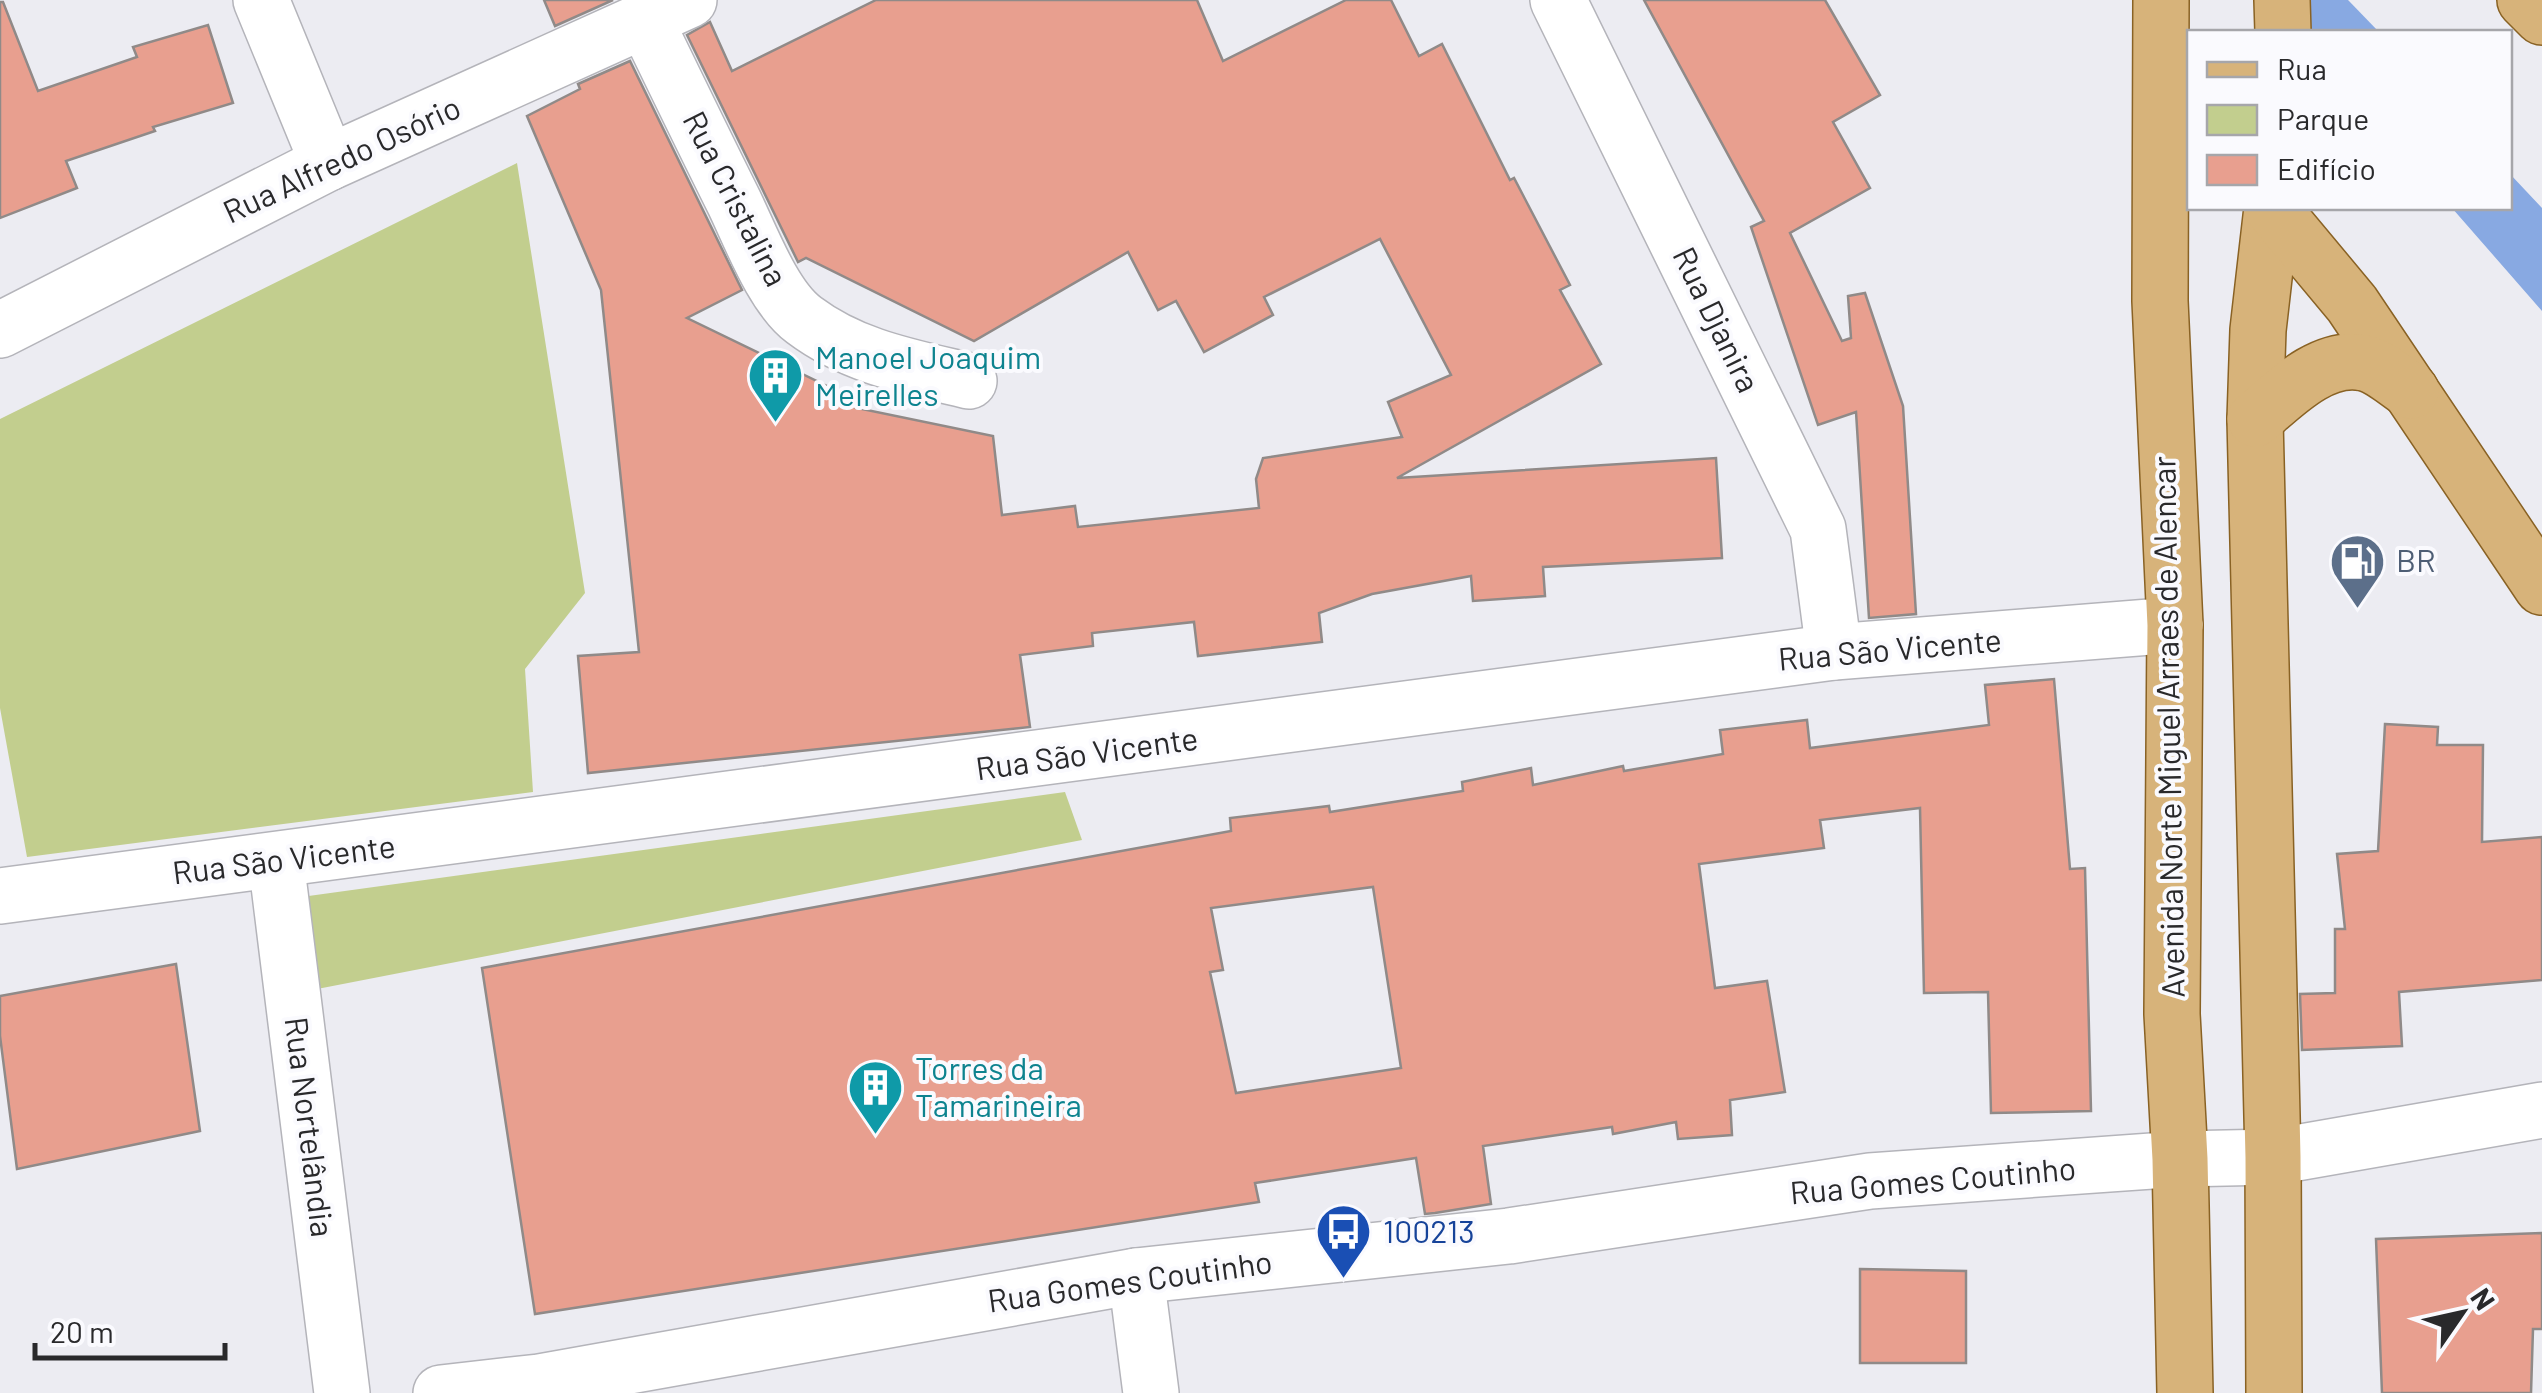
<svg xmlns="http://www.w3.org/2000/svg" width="2542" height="1393" font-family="Barlow,sans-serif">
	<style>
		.green { fill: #c2ce8e }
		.water { fill: #88a9e2 }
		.building { fill: #e89f8f; stroke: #908a88; stroke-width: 2.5; fill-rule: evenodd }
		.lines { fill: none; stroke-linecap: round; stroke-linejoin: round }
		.street-casing { stroke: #b4b4ba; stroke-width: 58 }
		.secondary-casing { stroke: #b4b4ba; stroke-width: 58 }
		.primary-casing { stroke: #896224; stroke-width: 58 }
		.street { stroke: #fff; stroke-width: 55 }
		.secondary { stroke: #fff; stroke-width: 55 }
		.primary { stroke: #d7b37a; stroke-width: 55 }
		.labels { text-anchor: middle; stroke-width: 8; stroke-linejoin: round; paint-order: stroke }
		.street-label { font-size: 32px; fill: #29292b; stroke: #fafafe }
		.culture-label { font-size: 32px; fill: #0d838f; stroke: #fafafe; text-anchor: start }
		.service-label { font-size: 32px; fill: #4e5e75; stroke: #fafafe; text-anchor: start }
		.transit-label { font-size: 32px; fill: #164399; stroke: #fafafe; text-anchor: start }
	</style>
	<rect width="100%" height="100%" fill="#ececf2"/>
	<g class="green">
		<polygon points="517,163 585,593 525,669 533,792 27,857 0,708 0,419"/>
		<polygon points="1065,792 1082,840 312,990 294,898"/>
	</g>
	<g class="water">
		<polygon points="2257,0 2348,0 2379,32 2287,32"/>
		<polygon points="2510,174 2542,208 2542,311 2452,208 2510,208"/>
	</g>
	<g class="building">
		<polygon points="544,0 613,0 555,26"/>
		<polygon points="876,0 1197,0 1223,61 1346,0 1391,0 1419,56 1442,44 1510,180 1514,178 1570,285 1560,290 1601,364 1397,478 1716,458 1722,558 1543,567 1545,596 1473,601 1471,576 1372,594 1319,613 1322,642 1198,656 1194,622 1092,633 1093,646 1020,655 1030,727 588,773 578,656 639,652 601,290 527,116 580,89 578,84 630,61 742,290 687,318 864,404 857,408 993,436 1002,515 1075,506 1078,527 1259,508 1256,479 1263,458 1402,437 1388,402 1451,375 1380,239 1264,297 1273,315 1204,352 1176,301 1158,310 1128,252 974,341 806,258 798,262 687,35 710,22 732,71"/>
		<polygon points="1644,0 1825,0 1880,95 1833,122 1870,188 1790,233 1842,341 1851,338 1848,296 1865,293 1903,406 1916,614 1869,618 1856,412 1818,425 1751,227 1764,221"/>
		<polygon points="0,2 3,2 38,91 137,57 133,47 208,25 233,103 153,127 155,131 66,161 77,188 0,218"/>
		<path d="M2054,679L2070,869L2085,868L2091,1111L1991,1113L1988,992L1924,993L1920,808L1820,820L1824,848L1699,864L1715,988L1767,981L1785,1092L1730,1100L1732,1135L1678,1139L1676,1122L1613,1134L1612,1127L1483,1146L1491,1204L1435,1213L1425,1214L1416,1158L1255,1183L1259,1202L535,1314L482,968L1231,831L1230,818L1329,806L1330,812L1463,791L1462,782L1531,768L1533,785L1623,766L1624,771L1723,754L1720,730L1807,720L1810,748L1989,725L1985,685ZM1373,887L1401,1068L1236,1093L1210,972L1223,970L1211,908Z"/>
		<polygon points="2385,724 2438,727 2437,745 2483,745 2482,842 2542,837 2542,980 2399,992 2402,1046 2302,1050 2300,994 2335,993 2335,929 2345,929 2337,854 2378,851"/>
		<polygon points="176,964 200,1131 17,1169 0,1036 0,996"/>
		<polygon points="2542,1233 2542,1329 2533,1329 2531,1393 2382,1393 2376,1239"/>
		<polygon points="1860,1269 1966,1271 1966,1363 1860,1363"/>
	</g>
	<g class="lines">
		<defs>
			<g id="street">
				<polyline points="261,0 328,163"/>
				<polyline points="1558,0 1818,529 1834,652"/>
				<path d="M646,22C675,82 704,142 734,202C751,237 773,297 804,320C853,357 911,367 969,381"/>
				<polyline points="0,330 328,163 689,0"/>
				<polyline points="276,861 342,1393"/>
				<polyline points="0,896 1834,652 2175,625"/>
				<polyline points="1136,1276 1151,1393"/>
			</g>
			<polyline id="secondary" points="441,1393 539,1382 1136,1276 1509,1236 1870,1181 2180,1159 2273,1157 2542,1110"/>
			<g id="primary">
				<polyline points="2161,0 2160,301 2175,625 2172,1014 2180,1159 2185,1393"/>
				<polyline points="2282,0 2283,32"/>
				<polyline points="2525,0 2542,17"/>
				<polyline points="2272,208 2258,330 2255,419 2273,1157 2274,1393"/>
				<polyline points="2272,208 2352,304 2542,587"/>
				<path d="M2255,419C2283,395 2322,354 2364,363C2380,366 2397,382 2411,391"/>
			</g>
		</defs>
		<use href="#street" class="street-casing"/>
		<use href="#secondary" class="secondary-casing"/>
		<use href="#primary" class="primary-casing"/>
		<use href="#street" class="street"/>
		<use href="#secondary" class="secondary"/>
		<use href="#primary" class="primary"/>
	</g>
	<defs>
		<symbol id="building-pin" viewBox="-11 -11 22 30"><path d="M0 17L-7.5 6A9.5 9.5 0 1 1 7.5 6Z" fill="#0f9aa8" stroke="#fafafe"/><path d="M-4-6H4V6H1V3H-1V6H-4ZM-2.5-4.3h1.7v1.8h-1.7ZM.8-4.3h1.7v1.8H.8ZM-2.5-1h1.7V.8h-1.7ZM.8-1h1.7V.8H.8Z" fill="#fff"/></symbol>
		<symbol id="fuel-pin" viewBox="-11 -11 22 30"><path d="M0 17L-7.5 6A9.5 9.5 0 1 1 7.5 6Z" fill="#5c6f8a" stroke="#fafafe"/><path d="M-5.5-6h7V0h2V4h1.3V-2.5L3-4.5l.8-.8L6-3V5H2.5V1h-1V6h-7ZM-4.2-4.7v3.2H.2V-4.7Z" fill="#fff"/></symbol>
		<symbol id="bus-pin" viewBox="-11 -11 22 30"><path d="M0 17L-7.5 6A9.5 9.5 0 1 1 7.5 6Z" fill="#1a4fb4" stroke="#fafafe"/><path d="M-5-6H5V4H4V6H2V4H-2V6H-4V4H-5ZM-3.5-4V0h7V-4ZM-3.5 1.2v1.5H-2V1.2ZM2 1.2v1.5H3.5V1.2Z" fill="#fff"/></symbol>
	</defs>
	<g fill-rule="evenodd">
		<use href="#building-pin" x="744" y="344" width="63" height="86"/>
		<use href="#fuel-pin" x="2326" y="530" width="63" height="86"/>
		<use href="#building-pin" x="844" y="1056" width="63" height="86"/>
		<use href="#bus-pin" x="1312" y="1200" width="63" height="86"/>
	</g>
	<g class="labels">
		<g class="street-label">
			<text transform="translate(342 160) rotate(-25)" y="11">Rua Alfredo Osório</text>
			<text transform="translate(735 199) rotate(63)" y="11">Rua Cristalina</text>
			<text transform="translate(1716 320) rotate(64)" y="11">Rua Djanira</text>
			<text transform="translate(1890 650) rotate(-5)" y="11">Rua São Vicente</text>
			<text transform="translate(2169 727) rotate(-91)" y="11">Avenida Norte Miguel Arraes de Alencar</text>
			<text transform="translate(1087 754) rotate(-8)" y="11">Rua São Vicente</text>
			<text transform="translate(284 860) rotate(-7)" y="11">Rua São Vicente</text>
			<text transform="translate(309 1127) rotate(83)" y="11">Rua Nortelândia</text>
			<text transform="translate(1933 1181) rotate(-5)" y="11">Rua Gomes Coutinho</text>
			<text transform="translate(1130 1282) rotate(-8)" y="11">Rua Gomes Coutinho</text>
		</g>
		<g class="culture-label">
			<text x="815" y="369">Manoel Joaquim<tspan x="815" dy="37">Meirelles</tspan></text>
			<text x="915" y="1080">Torres da<tspan x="915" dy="37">Tamarineira</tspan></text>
		</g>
		<g class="service-label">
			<text x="2396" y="572">BR</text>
		</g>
		<g class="transit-label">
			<text x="1383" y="1243">100213</text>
		</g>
	</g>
	<rect x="2187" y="30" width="325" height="180" fill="#fafafe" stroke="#a6a6aa" stroke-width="2.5"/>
	<rect x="2207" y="62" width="50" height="15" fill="#d7b37a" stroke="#a6a6aa" stroke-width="2.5"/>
	<text x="2277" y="80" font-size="30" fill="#29292b">Rua</text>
	<rect x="2207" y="105" width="50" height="30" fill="#c2ce8e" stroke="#a6a6aa" stroke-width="2.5"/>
	<text x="2277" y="130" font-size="30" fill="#29292b">Parque</text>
	<rect x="2207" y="155" width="50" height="30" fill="#e89f8f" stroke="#a6a6aa" stroke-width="2.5"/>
	<text x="2277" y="180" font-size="30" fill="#29292b">Edifício</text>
	<g transform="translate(2462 1313) rotate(56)" stroke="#fafafe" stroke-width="8" paint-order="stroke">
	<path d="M0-8L18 38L0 25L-18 38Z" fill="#29292b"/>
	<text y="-15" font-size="28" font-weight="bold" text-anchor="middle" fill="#29292b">N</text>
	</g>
	<path d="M35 1343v15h190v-15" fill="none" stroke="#29292b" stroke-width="5"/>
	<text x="50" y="1343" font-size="30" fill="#29292b" stroke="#fafafe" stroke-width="8" paint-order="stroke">20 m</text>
</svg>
